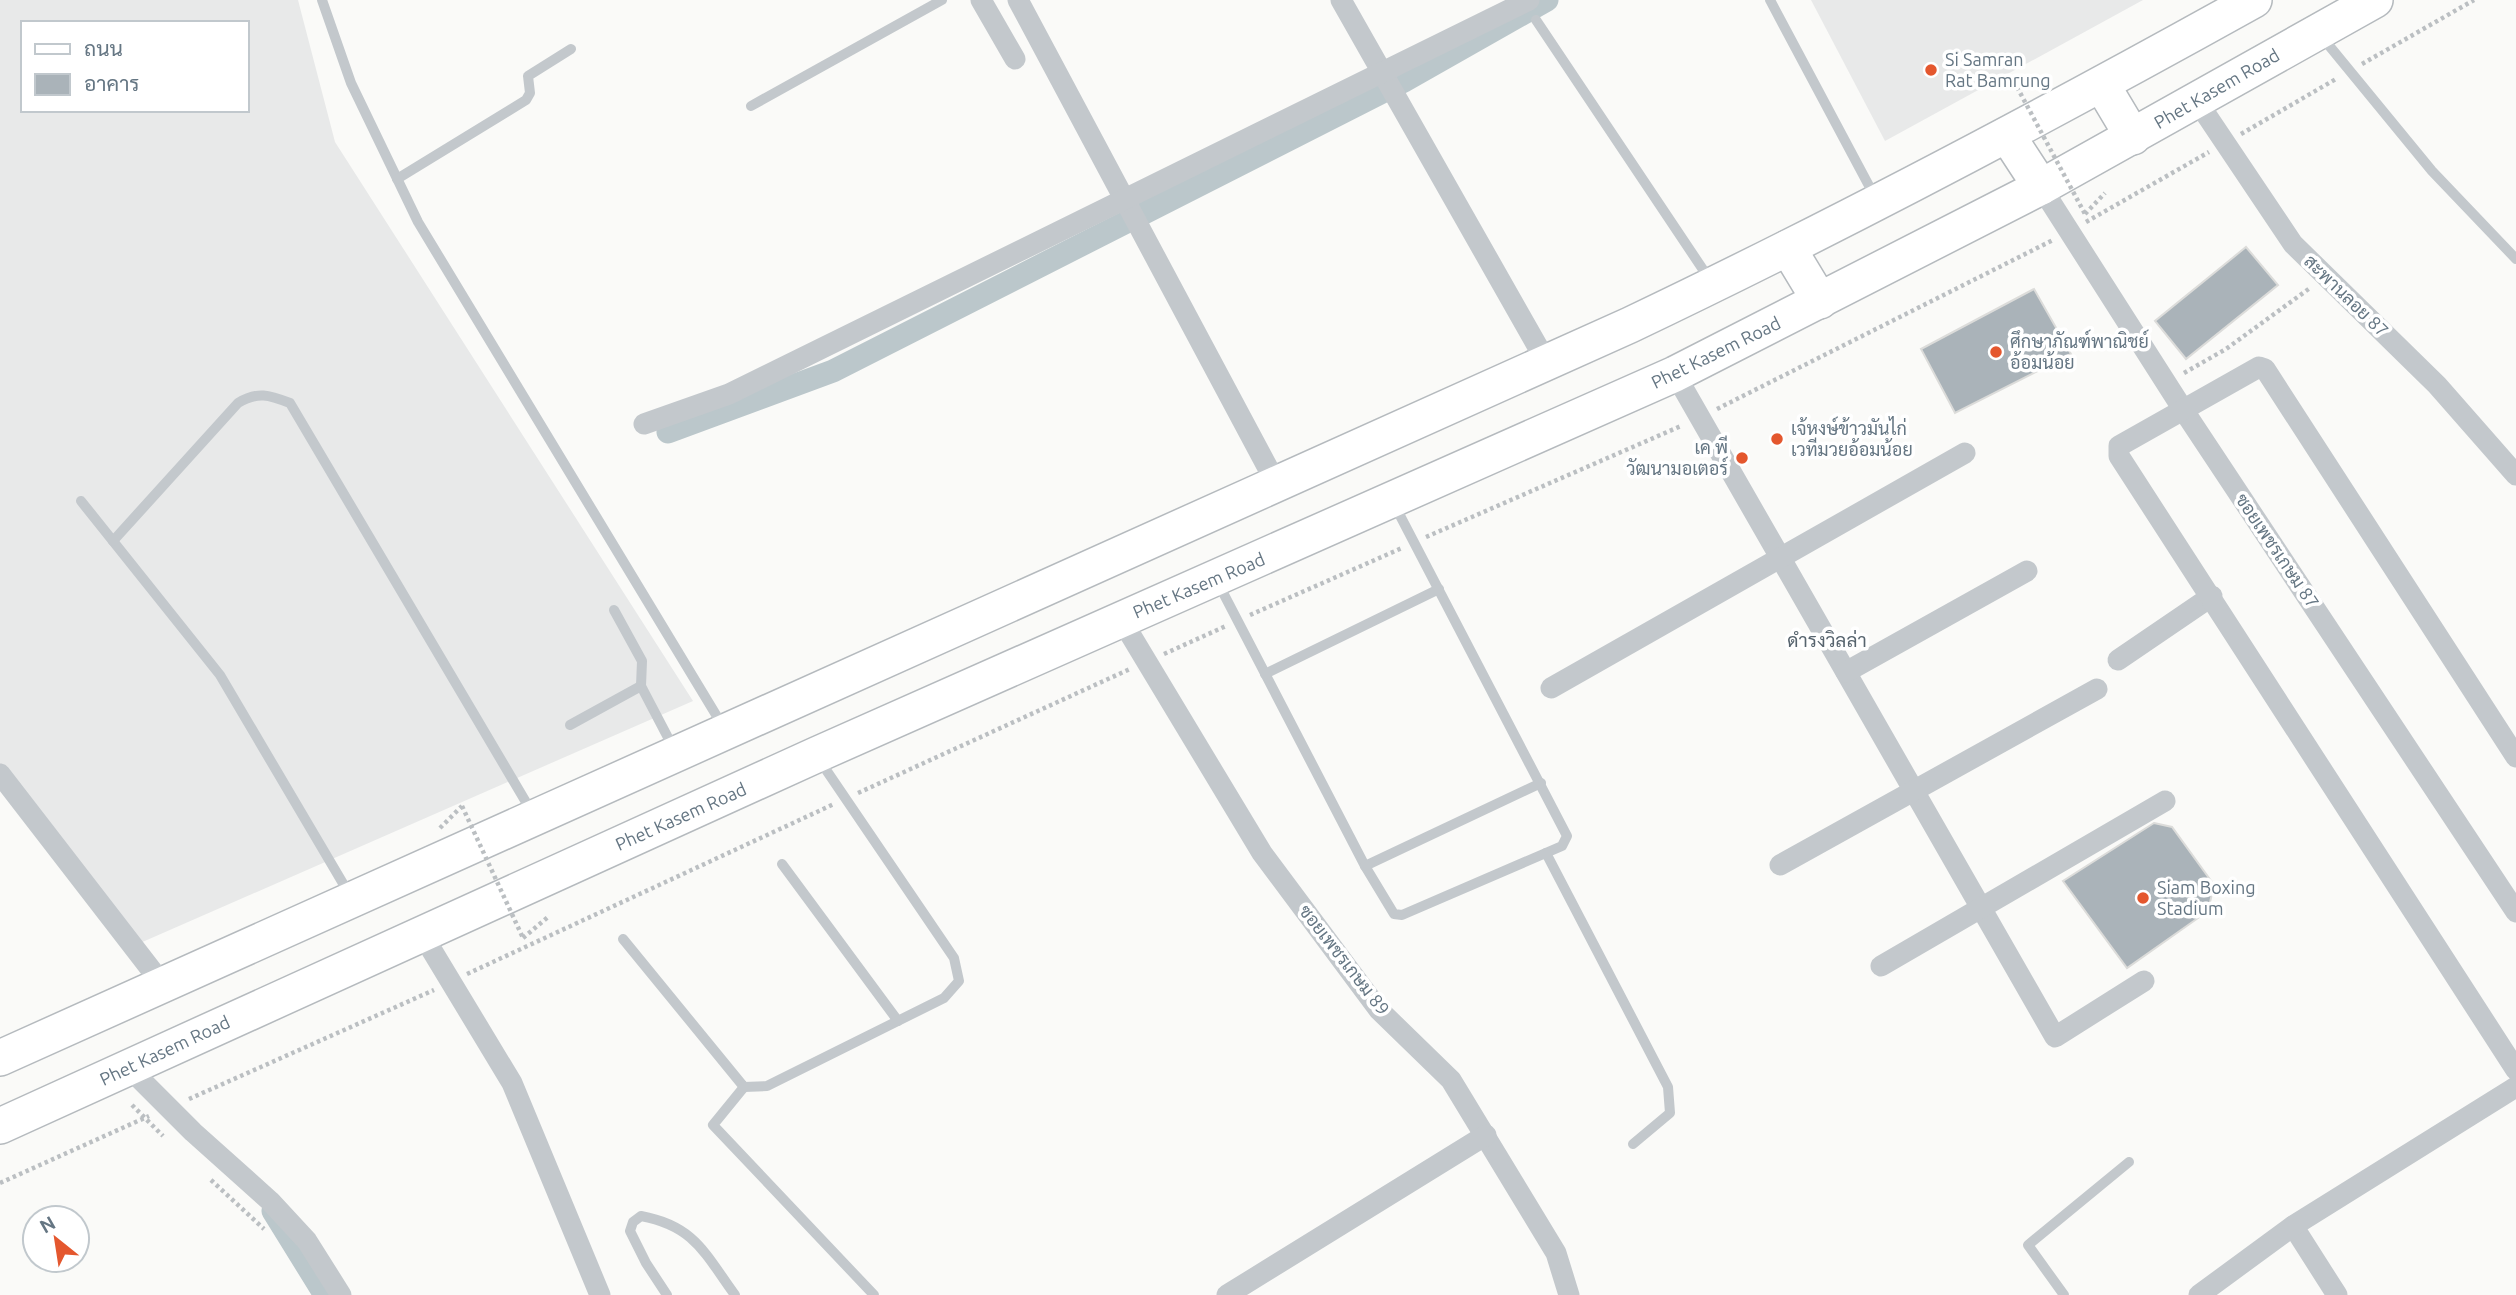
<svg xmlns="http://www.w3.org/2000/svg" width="2516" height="1295" font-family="Ubuntu,Sarabun,sans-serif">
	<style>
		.built { fill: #e8e9e9; fill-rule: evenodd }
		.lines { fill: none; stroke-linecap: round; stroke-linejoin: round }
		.canal { stroke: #bbc7cb; stroke-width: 23 }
		.building { fill: #aab3b9; stroke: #dcdcda; stroke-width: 2 }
		.primary-casing { stroke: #b5babe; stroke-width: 38 }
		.path { stroke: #bbbfc2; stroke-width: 4.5; stroke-dasharray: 3.5 3.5; stroke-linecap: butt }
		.service { stroke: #c3c8cc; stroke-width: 10 }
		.minor { stroke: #c3c8cc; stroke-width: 21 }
		.primary { stroke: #fff; stroke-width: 35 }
		.path-bridge { stroke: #bbbfc2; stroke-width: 4.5; stroke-dasharray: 3.5 3.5; stroke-linecap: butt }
		.poi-dot { fill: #e4572e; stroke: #fff; stroke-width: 2.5 }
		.labels { text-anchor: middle; stroke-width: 7; stroke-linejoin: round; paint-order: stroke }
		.poi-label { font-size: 18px; fill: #657683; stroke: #fff; text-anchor: start }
		.street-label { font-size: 18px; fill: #657683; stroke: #fff }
		.neighbourhood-label { font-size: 19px; fill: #57646e; stroke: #fff }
	</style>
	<rect width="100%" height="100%" fill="#fafaf8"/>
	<g class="built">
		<path d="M0,0H298L335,142L693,701L131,947L0,781ZM23,23H247V110H23Z"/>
		<polygon points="1811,0 2143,0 1885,141"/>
	</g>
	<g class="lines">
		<g class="canal">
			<polyline points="668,432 833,371 1404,81 1547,0"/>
			<polyline points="273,1211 325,1295"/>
		</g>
	</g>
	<g class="building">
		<polygon points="2246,247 2278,285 2186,359 2155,321"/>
		<polygon points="2034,289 2071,354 1955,413 1921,349"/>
		<polygon points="2154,823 2172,827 2214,885 2208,911 2127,968 2063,881"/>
	</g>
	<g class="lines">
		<defs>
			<g id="primary">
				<polyline points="2102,85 2133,137"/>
				<polyline points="2007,135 2041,187"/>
				<polyline points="1788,248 1820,301"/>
				<path d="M0,1058L1630,325C1842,224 2049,114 2254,0"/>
				<polyline points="0,1126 816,755 1675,374 2041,187 2375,0"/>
			</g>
		</defs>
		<use href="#primary" class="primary-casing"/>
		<g class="path">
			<polyline points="2362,64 2474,0"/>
			<polyline points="2017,87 2040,84"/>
			<polyline points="2241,134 2336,79"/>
			<polyline points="2085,214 2105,193"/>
			<polyline points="2086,222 2209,152"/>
			<polyline points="2184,373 2226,349 2310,288"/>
			<polyline points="1717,409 2053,240"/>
			<polyline points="1426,537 1681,426"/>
			<polyline points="1250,615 1402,548"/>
			<polyline points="1164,654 1226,626"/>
			<polyline points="858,793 1130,669"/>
			<polyline points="440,828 462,806"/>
			<polyline points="523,938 548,917"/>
			<polyline points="467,974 834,804"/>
			<polyline points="189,1099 434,990"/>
			<polyline points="132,1105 163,1136"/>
			<polyline points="211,1180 264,1229"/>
			<polyline points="0,1183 149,1116"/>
		</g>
		<g class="service">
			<polyline points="322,0 351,83 418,222 724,728"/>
			<polyline points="1770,0 1875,197"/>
			<polyline points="1536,20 1710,280"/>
			<polyline points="2322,37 2432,171 2516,259"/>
			<polyline points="751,106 942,0"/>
			<polyline points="397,179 526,100 530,93 528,76 571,49"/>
			<polyline points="81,501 220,675 351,897"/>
			<path d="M113,541L238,403C258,391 269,395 290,403L533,814"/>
			<polyline points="1217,581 1365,866 1394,914 1402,915 1562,846 1567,836 1394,504"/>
			<polyline points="614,610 642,661 641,686"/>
			<polyline points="1265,674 1439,589"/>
			<polyline points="570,725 641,686 675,751"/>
			<polyline points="1546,853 1668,1087 1670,1113 1633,1144"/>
			<polyline points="782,864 898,1021"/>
			<polyline points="1365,866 1541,783"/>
			<polyline points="623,939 744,1087 767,1086 944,998 959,981 954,958 818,758"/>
			<polyline points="744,1087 713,1125 874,1295"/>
			<path d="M667,1295L646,1263L630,1231L633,1222L641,1216C695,1226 705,1254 735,1295"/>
			<polyline points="2064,1295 2028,1245 2129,1162"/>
		</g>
		<g class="minor">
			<polyline points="981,0 1015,59"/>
			<polyline points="1018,0 1277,485"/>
			<polyline points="1341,0 1547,363"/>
			<polyline points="2197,101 2293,244 2437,385 2516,475"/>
			<polyline points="2041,187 2184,411 2516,912"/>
			<polyline points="1675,374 2055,1037 2144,981"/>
			<polyline points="644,424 729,394 1529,0"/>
			<polyline points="1121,619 1262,853 1379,1010 1451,1080 1556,1253 1569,1295"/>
			<polyline points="2118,660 2212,596"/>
			<polyline points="1846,672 2027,571"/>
			<polyline points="1551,688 1965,453"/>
			<polyline points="2516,757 2265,369 2259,367 2119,446 2119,456 2516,1070"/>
			<polyline points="0,774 163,985"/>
			<polyline points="1780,865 2097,689"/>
			<polyline points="422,934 512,1083 600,1295"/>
			<polyline points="1881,966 2165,801"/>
			<polyline points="129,1068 193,1132 270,1201 307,1241 341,1295"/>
			<polyline points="2293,1226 2337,1295"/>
			<polyline points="1227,1295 1486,1135"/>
			<polyline points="2199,1295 2293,1226 2516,1087"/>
		</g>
		<use href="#primary" class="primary"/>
		<g class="path-bridge">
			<polyline points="2017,87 2085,214"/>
			<polyline points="462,806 523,938"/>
		</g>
	</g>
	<g class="poi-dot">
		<circle cx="1931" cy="70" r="7"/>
		<circle cx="1996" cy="352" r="7"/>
		<circle cx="1777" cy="439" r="7"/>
		<circle cx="1742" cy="458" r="7"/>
		<circle cx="2143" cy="898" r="7"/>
	</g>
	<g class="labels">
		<g class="poi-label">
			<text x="1945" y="66">Si Samran<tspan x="1945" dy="21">Rat Bamrung</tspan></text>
			<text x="2010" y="348">ศึกษาภัณฑ์พาณิชย์<tspan x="2010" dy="21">อ้อมน้อย</tspan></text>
			<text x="1791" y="435">เจ้หงษ์ข้าวมันไก่<tspan x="1791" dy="21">เวทีมวยอ้อมน้อย</tspan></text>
			<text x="1728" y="454" text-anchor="end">เค พี<tspan x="1728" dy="21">วัฒนามอเตอร์</tspan></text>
			<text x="2157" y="894">Siam Boxing<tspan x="2157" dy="21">Stadium</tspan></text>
		</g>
		<g class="street-label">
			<text transform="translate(2217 89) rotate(-30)" y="6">Phet Kasem Road</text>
			<text transform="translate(2346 296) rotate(44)" y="6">สะพานลอย 87</text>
			<text transform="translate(1716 353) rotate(-26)" y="6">Phet Kasem Road</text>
			<text transform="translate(2277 551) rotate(56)" y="6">ซอยเพชรเกษม 87</text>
			<text transform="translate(1199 586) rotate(-23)" y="6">Phet Kasem Road</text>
			<text transform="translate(681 817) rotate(-24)" y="6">Phet Kasem Road</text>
			<text transform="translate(1344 960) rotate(52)" y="6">ซอยเพชรเกษม 89</text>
			<text transform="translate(165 1051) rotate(-25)" y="6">Phet Kasem Road</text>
		</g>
		<g class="neighbourhood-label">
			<text x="1827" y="647">ดำรงวิลล่า</text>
		</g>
	</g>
	<rect x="21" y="21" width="228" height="91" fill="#ffffff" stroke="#c1c8cd" stroke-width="2"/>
	<rect x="35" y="44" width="35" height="10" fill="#ffffff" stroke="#c1c8cd" stroke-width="2"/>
	<text x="84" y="56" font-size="21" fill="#657683">ถนน</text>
	<rect x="35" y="74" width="35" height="21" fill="#aab3b9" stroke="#c1c8cd" stroke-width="2"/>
	<text x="84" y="91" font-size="21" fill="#657683">อาคาร</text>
	<g transform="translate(56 1239) rotate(330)"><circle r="33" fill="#ffffff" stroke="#c1c8cd" stroke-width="2"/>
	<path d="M0-5L12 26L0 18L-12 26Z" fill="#e4572e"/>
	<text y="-10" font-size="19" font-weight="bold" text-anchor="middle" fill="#657683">N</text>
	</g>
</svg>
